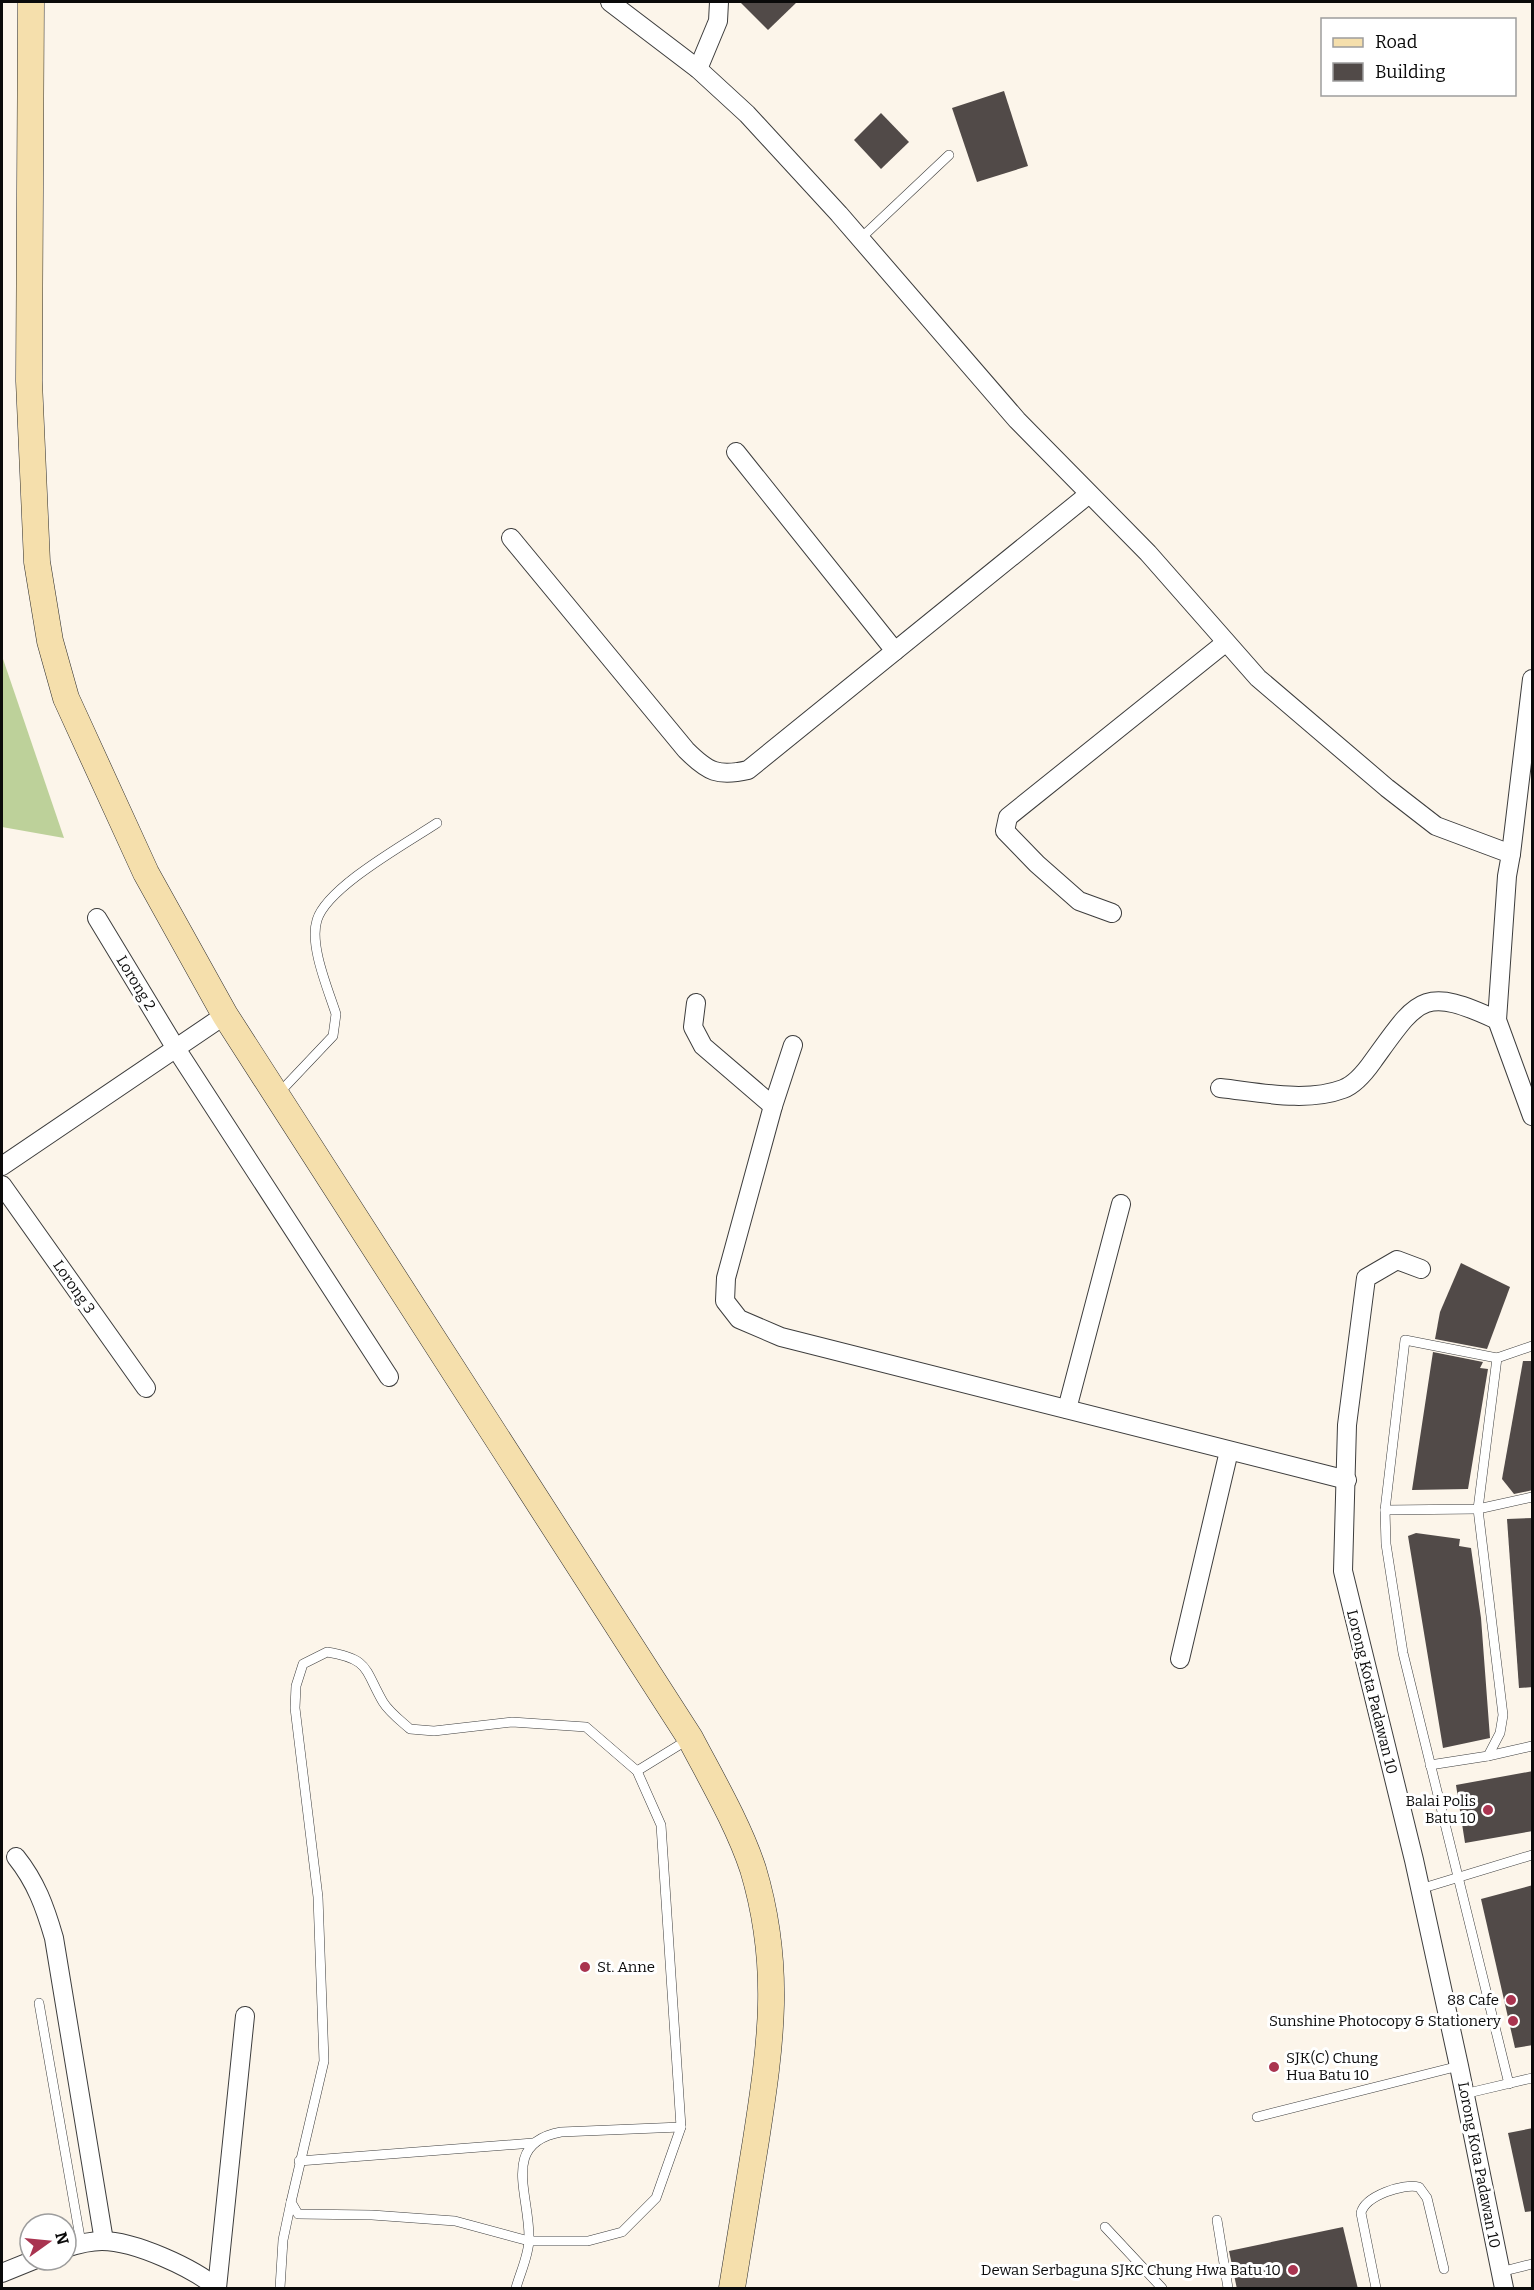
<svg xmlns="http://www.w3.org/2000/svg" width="1534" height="2290" font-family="Bitter,serif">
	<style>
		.forest { fill: #bdd19a }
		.building { fill: #514a48 }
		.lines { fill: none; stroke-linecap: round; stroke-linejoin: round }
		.lane-casing { stroke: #3d3d3d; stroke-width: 10 }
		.street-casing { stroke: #3d3d3d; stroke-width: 20 }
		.secondary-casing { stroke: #2c2c2c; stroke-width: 27 }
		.lane { stroke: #fff; stroke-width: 9 }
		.street { stroke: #fff; stroke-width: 18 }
		.secondary { stroke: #f5dfac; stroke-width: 26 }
		.poi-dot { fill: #a93450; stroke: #fff; stroke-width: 2 }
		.labels { text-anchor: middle; stroke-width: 6; stroke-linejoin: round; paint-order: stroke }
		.street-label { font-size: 15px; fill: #0a0a0a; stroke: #fff }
		.poi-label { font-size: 15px; fill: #0a0a0a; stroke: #fff; text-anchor: end }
	</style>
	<rect width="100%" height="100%" fill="#fcf5ea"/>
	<polygon class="forest" points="2,656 64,838 2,827"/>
	<g class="building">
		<polygon points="740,2 797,2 768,30"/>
		<polygon points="1004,91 1028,166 977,182 952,108"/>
		<polygon points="881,113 909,142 881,169 854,140"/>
		<polygon points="1461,1263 1510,1287 1487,1349 1435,1339 1440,1312"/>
		<polygon points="1433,1352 1483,1362 1480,1368 1488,1369 1468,1489 1412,1490"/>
		<polygon points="1523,1361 1533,1361 1533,1490 1514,1494 1502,1479"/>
		<polygon points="1533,1518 1533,1687 1519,1688 1507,1519"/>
		<polygon points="1416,1533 1460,1539 1459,1546 1471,1548 1481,1618 1490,1738 1443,1748 1408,1536"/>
		<polygon points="1533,1771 1533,1831 1465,1843 1456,1785"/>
		<polygon points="1533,1885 1533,2045 1515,2048 1481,1899"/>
		<polygon points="1533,2128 1533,2211 1525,2212 1508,2133"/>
		<polygon points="1343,2227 1358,2289 1237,2289 1229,2251"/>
	</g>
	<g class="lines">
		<defs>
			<g id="lane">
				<polyline points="860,239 949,155"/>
				<path d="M279,1093L333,1036L336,1014C328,989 309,945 317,920C327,887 407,843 437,823"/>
				<polyline points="1385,1510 1478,1509 1532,1497"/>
				<path d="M327,1652C370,1659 364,1669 383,1702C389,1712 401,1721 410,1729L434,1731L512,1722L586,1727L637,1771L661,1825L681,2127L656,2198L622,2232L588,2241H529L455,2221L372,2215L298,2214L291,2202L324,2061L318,1897L295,1708L296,1686L303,1664Z"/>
				<polyline points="1488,1756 1532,1746"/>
				<polyline points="1430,1765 1488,1756 1500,1733 1503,1715 1478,1509 1497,1358"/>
				<polyline points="637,1771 689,1739"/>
				<polyline points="1420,1889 1532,1855"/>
				<polyline points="39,2003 81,2243"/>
				<polyline points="1509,2084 1403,1653 1386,1544 1385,1510 1405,1340 1497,1358 1532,1346"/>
				<polyline points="1464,2094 1532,2078"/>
				<polyline points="1257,2117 1459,2066"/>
				<polyline points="299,2161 533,2143"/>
				<polyline points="1217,2220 1228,2288"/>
				<polyline points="1105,2227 1162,2288"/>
				<polyline points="1500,2272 1532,2264"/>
				<polyline points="280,2288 283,2240 291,2202"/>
				<path d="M516,2288C520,2273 529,2255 529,2239C530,2195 500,2143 561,2132L681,2127"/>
				<path d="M1376,2288L1361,2213C1365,2196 1403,2183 1419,2187L1427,2198L1444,2269"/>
			</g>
			<g id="street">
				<polyline points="610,2 698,69 747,114 839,214 1017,420 1148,553 1258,678 1387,788 1436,826 1511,854 1507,876 1497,1020 1532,1116"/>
				<polyline points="698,69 718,21 719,2"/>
				<polyline points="736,452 895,651"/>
				<path d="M511,538L686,750C708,772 718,777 748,770L1089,494"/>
				<polyline points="1511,854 1532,679"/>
				<polyline points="1112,913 1079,901 1037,864 1005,831 1008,817 1225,643"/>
				<polyline points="97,918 175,1047 389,1377"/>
				<polyline points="696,1003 693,1027 703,1046 773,1106"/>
				<polyline points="793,1045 773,1106 726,1278 725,1301 739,1319 781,1337 1347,1480"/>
				<path d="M1220,1088C1258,1092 1306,1103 1343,1089C1354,1085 1366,1071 1373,1061C1418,999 1422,985 1497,1020"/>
				<polyline points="2,1166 225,1015"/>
				<polyline points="2,1185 146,1388"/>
				<polyline points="1421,1269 1397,1260 1366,1278 1347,1425 1343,1571 1414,1860 1459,2066 1504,2288"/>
				<polyline points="1067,1409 1121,1204"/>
				<polyline points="1180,1659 1229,1451"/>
				<path d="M16,1857C36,1882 45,1907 54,1938L104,2241"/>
				<path d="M66,2248C78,2244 90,2241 102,2241C135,2241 193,2268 217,2288"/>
				<polyline points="2,2273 34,2260"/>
				<polyline points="217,2288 245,2016"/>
			</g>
			<path id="secondary" d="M31,2L29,381L37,562L50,641L66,698L146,873L225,1015L690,1738C712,1780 738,1824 753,1869C782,1966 771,2043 756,2140C748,2189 740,2239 732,2288"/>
		</defs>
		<use href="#lane" class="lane-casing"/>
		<use href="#street" class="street-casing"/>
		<use href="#secondary" class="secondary-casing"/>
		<use href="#lane" class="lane"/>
		<use href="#street" class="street"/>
		<use href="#secondary" class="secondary"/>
	</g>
	<g class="poi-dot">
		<circle cx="1488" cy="1810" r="6"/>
		<circle cx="585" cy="1967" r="6"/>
		<circle cx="1511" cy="2000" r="6"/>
		<circle cx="1513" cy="2021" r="6"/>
		<circle cx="1274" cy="2067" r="6"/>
		<circle cx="1293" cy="2270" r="6"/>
	</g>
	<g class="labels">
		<g class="street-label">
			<text transform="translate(136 983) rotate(59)" y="5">Lorong 2</text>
			<text transform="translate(74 1287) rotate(55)" y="5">Lorong 3</text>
			<text transform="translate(1372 1692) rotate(76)" y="5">Lorong Kota Padawan 10</text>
			<text transform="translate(1479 2165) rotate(79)" y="5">Lorong Kota Padawan 10</text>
		</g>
		<g class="poi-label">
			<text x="1476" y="1806">Balai Polis<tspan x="1476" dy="17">Batu 10</tspan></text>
			<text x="597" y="1972" text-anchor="start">St. Anne</text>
			<text x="1499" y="2005">88 Cafe</text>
			<text x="1501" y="2026">Sunshine Photocopy &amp; Stationery</text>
			<text x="1286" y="2063" text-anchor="start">SJK(C) Chung<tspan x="1286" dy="17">Hua Batu 10</tspan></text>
			<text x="1281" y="2275">Dewan Serbaguna SJKC Chung Hwa Batu 10</text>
		</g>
	</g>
	<rect width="1534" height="2290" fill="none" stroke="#0a0a0a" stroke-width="6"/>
	<rect x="1321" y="18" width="195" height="78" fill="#ffffff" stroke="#9d9d9d" stroke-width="1.5"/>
	<rect x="1333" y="38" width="30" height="9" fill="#f5dfac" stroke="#9d9d9d" stroke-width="1.5"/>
	<text x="1375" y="48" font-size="18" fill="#0a0a0a">Road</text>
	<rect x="1333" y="63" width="30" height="18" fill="#514a48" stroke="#9d9d9d" stroke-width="1.5"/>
	<text x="1375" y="78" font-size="18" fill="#0a0a0a">Building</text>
	<g transform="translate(48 2242) rotate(75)"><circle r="28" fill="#ffffff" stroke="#9d9d9d" stroke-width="1.5"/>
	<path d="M0-4.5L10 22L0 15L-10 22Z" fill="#a93450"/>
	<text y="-9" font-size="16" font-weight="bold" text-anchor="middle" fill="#0a0a0a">N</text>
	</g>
</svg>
